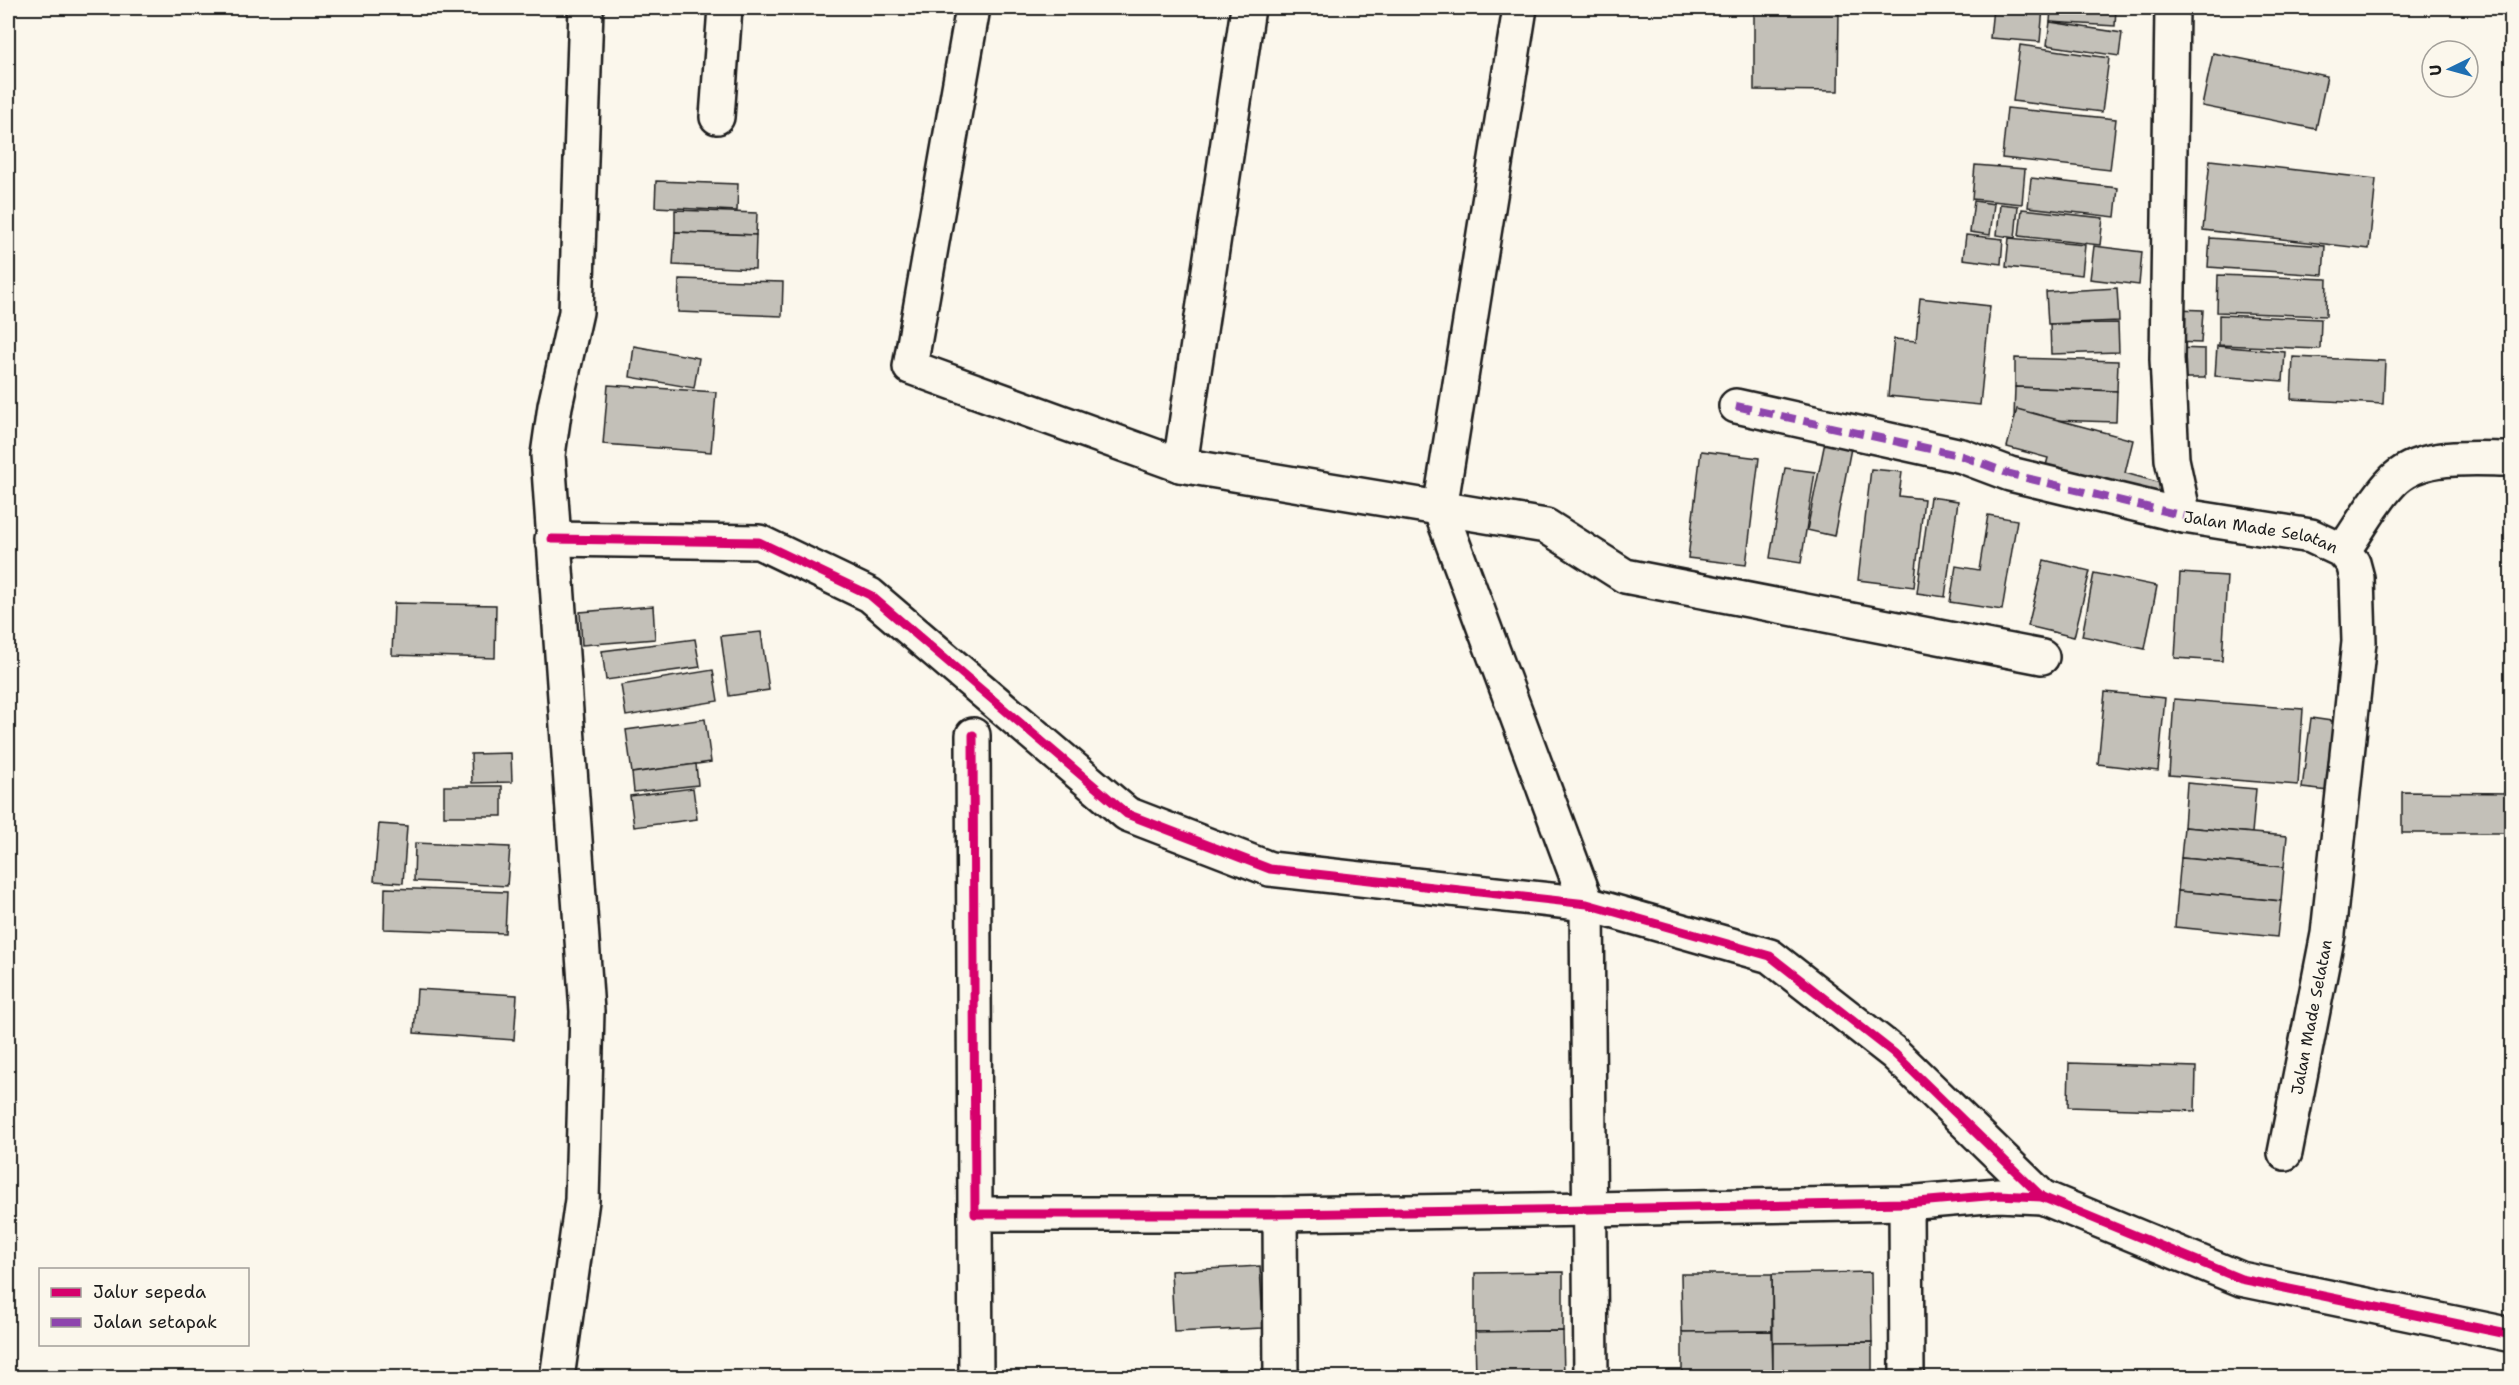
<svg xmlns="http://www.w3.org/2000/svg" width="2519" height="1385" font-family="'Shantell Sans',sans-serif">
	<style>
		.building { fill: #c3c0b8; stroke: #1c1c1c; stroke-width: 1.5 }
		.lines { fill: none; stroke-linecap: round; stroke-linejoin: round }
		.minor-casing { stroke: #1c1c1c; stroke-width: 38 }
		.minor { stroke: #fbf7ec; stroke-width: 33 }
		.quiet { stroke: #8e44ad; stroke-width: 8; stroke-dasharray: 15 8; stroke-linecap: butt }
		.cycleway-casing { stroke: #fbf7ec; stroke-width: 13 }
		.cycleway { stroke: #d6006c; stroke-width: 9 }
		.labels { text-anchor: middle; stroke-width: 5; stroke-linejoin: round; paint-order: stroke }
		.street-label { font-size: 16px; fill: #1c1c1c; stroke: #fbf7ec }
	</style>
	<rect width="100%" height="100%" fill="#fbf7ec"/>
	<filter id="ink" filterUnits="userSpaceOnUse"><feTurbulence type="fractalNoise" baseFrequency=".0167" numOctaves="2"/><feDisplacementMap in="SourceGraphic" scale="12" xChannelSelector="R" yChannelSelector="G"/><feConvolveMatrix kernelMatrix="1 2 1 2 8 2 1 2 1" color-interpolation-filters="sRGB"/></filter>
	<g filter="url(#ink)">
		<g class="building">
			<polygon points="1754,8 1839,9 1838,91 1754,90"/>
			<polygon points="1993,8 2043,8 2040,42 1990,38"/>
			<polygon points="2051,8 2116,8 2115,26 2050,22"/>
			<polygon points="2050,22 2122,33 2119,56 2047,45"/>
			<polygon points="2020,45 2109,58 2102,112 2013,101"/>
			<polygon points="2213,53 2327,76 2316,129 2202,106"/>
			<polygon points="2007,108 2116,119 2110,170 2002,158"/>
			<polygon points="2210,160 2376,179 2369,249 2203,230"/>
			<polygon points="1975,165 2025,169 2022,204 1972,199"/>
			<polygon points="2031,178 2118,188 2115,217 2028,207"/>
			<polygon points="656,181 738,184 737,211 655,207"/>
			<polygon points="1974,201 1994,204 1990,235 1970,232"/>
			<polygon points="2000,204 2018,206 2015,238 1997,235"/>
			<polygon points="2022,209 2103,218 2100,245 2019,236"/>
			<polygon points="675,210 757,213 756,235 675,232"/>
			<polygon points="675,232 756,235 755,269 673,265"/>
			<polygon points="1966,235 2003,239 2001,264 1963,259"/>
			<polygon points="2009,238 2085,245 2082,275 2006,267"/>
			<polygon points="2210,238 2325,246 2323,275 2208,267"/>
			<polygon points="2094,246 2142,252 2139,285 2090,279"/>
			<polygon points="2218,275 2327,279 2326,316 2217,312"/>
			<polygon points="679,279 783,282 782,316 678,312"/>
			<polygon points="2117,288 2119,321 2048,324 2046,292"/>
			<polygon points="1920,298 1990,306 1980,405 1888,396 1894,339 1916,341"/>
			<polygon points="2176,309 2203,310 2201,343 2174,342"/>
			<polygon points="2219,315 2321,319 2320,349 2219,345"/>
			<polygon points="2118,323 2119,352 2051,354 2050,324"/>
			<polygon points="634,346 699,358 694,388 630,377"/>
			<polygon points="2217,346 2285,352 2283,381 2215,376"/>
			<polygon points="2176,348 2205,349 2205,378 2176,378"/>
			<polygon points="2293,357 2385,361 2383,404 2291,399"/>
			<polygon points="2015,358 2118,361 2117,391 2015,387"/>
			<polygon points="608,385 716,392 711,452 603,444"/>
			<polygon points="2015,387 2117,391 2116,422 2014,419"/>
			<polygon points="2017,409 2133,440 2125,473 2161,483 2155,506 2043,476 2048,458 2007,447"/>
			<polygon points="1825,442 1851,448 1834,536 1807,530"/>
			<polygon points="1701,451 1759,458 1746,565 1688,558"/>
			<polygon points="1785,468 1815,472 1801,563 1770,558"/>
			<polygon points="1871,469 1902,472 1899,496 1924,499 1914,587 1858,580"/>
			<polygon points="1930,497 1958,501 1945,597 1917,593"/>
			<polygon points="1988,515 2017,520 2002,610 1950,602 1956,566 1979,570"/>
			<polygon points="2044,560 2090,571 2074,637 2028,626"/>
			<polygon points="2094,573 2157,586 2145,649 2082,636"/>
			<polygon points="2180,573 2227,576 2222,661 2175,658"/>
			<polygon points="394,603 496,605 495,658 392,655"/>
			<polygon points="653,606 655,639 582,645 580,612"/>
			<polygon points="761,632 769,690 729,696 721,636"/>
			<polygon points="695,639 700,667 606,680 602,651"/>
			<polygon points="713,670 718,701 626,716 621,685"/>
			<polygon points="2105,692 2165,698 2158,771 2098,764"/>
			<polygon points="2174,699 2303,709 2298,785 2169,775"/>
			<polygon points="2311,718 2338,722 2329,791 2302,788"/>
			<polygon points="705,719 711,762 632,773 626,730"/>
			<polygon points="511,753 512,782 472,783 471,754"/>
			<polygon points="696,764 698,785 634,792 632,773"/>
			<polygon points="2187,783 2256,789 2252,833 2184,827"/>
			<rect x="444" y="786" width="58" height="30"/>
			<polygon points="693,788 697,819 634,827 630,796"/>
			<polygon points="2402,792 2512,793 2512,833 2402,833"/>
			<polygon points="379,824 407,826 403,883 374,881"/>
			<polygon points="2184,827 2287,836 2284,867 2181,858"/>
			<polygon points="415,843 510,847 507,886 414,881"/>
			<polygon points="2181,858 2284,867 2281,901 2178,891"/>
			<polygon points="385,888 507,892 505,933 384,929"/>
			<polygon points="2178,891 2281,901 2277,937 2175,927"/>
			<polygon points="417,989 517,995 514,1040 414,1033"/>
			<polygon points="2069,1063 2196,1067 2195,1111 2068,1107"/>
			<polygon points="1260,1266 1263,1328 1174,1332 1171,1271"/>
			<polygon points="1563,1272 1563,1331 1475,1332 1475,1273"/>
			<polygon points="1871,1272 1872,1342 1773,1343 1772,1274"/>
			<polygon points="1681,1274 1772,1274 1772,1331 1682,1332"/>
			<polygon points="1563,1331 1564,1378 1476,1378 1475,1332"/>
			<polygon points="1772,1331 1773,1378 1682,1378 1682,1332"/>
			<polygon points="1872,1342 1872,1378 1773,1378 1773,1343"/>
		</g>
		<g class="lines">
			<defs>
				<g id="minor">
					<polyline points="973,8 910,367 1180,465 1546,526 1625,576 2042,657"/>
					<polyline points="1520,8 1440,509 1587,904 1591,1378"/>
					<path id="s1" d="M2172,8L2167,359L2172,459L2184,516L2311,536L2343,551L2353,563L2357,578L2359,642L2328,934L2285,1153"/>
					<polyline points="717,117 725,8"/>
					<polyline points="1736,406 1962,456 2010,474 2184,516"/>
					<polyline points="1180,465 1248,8"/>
					<polyline points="552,539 759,542 870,595 1127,814 1270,869 1587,904 1770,956 1894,1053 2042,1197"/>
					<path d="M2343,551C2359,529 2373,502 2391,483C2419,452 2474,459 2512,459"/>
					<polyline points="973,735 975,1214 1280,1214 1591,1209 1906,1203 1998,1195 2042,1197 2241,1279 2512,1335"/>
					<polyline points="1906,1203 1907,1378"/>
					<polyline points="975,1214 976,1378"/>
					<polyline points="1280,1214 1281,1378"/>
					<polyline points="557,1378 582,1200 587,1011 548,455 555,406 576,312 586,8"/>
				</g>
			</defs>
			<use href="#minor" class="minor-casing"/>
			<use href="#minor" class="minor"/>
			<polyline class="quiet" points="1736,406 1962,456 2010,474 2184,516"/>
			<defs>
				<g id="cycleway">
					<polyline points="552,539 759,542 870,595 1127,814 1270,869 1587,904 1770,956 1894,1053 2042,1197"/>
					<polyline points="973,735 975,1214 1280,1214 1591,1209 1906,1203 1998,1195 2042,1197 2241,1279 2512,1335"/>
				</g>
			</defs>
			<use href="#cycleway" class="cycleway-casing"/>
			<use href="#cycleway" class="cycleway"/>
		</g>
	</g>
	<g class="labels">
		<g class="street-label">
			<text dy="6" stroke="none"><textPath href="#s1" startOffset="588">Jalan Made Selatan</textPath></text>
			<text transform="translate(2311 1017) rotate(-79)" y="6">Jalan Made Selatan</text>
		</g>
	</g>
	<rect width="2519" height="1385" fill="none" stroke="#fbf7ec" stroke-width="30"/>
	<rect x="15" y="15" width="2489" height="1355" fill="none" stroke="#1c1c1c" stroke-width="2" filter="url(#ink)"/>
	<rect x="39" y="1268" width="210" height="78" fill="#fbf7ec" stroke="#a29f99" stroke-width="1.5"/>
	<rect x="51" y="1288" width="30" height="9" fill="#d6006c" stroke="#a29f99" stroke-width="1.5"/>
	<text x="93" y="1298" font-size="18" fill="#1c1c1c">Jalur sepeda</text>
	<rect x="51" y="1318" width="30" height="9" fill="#8e44ad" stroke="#a29f99" stroke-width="1.5"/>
	<text x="93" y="1328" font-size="18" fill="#1c1c1c">Jalan setapak</text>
	<g transform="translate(2450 69) rotate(265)"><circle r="28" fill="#fbf7ec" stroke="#a29f99" stroke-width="1.5"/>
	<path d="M0-4.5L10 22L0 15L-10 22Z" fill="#1f6fb2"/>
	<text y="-9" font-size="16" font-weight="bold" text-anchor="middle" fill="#1c1c1c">U</text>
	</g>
</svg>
